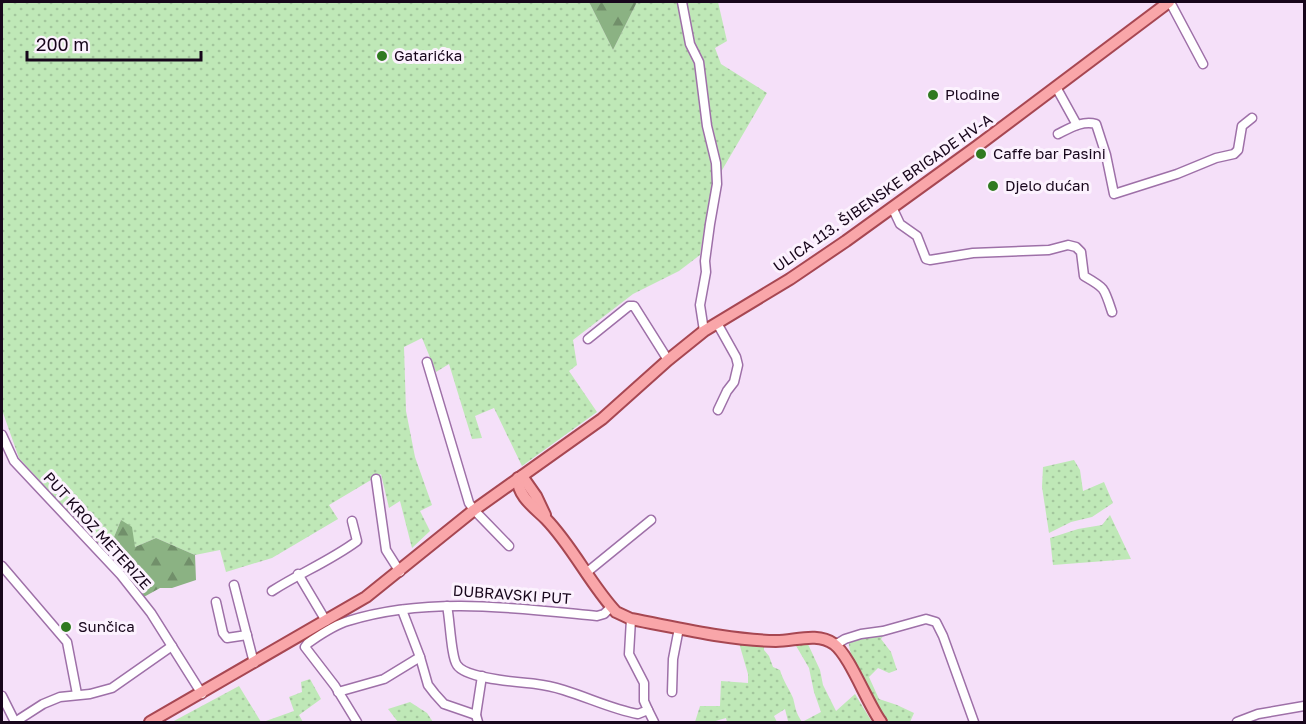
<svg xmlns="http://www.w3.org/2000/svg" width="1306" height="724" font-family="'Golos Text',sans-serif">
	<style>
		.grass { fill: url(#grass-dots) }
		.forest { fill: url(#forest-firs) }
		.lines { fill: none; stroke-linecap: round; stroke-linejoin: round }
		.minor-casing { stroke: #9e70a8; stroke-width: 11 }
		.major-casing { stroke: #a74752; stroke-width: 14 }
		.minor { stroke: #fff; stroke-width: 8 }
		.major { stroke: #f9a6a9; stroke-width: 10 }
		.poi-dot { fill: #307a20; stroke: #fcf2fe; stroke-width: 2 }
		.labels { text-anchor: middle; stroke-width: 6; stroke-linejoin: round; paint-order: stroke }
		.poi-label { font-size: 15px; fill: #17061b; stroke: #fcf2fe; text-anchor: start }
		.street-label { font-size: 15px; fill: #17061b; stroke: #fcf2fe }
	</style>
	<defs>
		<pattern id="grass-dots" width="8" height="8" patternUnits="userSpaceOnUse" patternTransform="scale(1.5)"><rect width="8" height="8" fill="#bfe8b7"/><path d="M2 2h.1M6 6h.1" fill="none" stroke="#a3c69d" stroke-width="1.8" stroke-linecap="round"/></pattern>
		<pattern id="forest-firs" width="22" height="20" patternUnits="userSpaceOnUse" patternTransform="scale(1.5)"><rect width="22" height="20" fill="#8bb283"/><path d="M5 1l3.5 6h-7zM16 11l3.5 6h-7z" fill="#718f6a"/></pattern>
	</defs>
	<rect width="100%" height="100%" fill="#f5e0f9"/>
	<g class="grass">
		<polygon points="2,2 589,2 613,50 637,2 718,2 727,41 715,48 721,64 767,93 711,189 700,255 679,271 633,294 573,340 577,365 569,371 597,412 522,466 494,408 475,416 482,438 472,439 449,364 436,372 422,338 404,347 406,411 415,457 432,505 420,511 430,531 412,548 400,501 389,508 381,474 329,505 338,519 272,558 226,572 220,550 195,555 156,538 135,547 121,520 107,554 19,458 2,410"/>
		<polygon points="1074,460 1080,470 1083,491 1104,482 1113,503 1092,517 1071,522 1049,533 1042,487 1043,467"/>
		<polygon points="1110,515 1131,559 1053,565 1050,538 1078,529 1102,525"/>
		<path d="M884,635L881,639L891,652L897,670L889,673L878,668L869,677L879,699L897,705L914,713L910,722H888C878,710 847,656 849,642L863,637Z"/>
		<path d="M807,642L820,670L823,685L836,711L855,694L872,722H792L788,721L785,709L774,716L777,722H727L726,718L712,722H695L700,706H720L721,681L748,683V674L739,643L764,645V650L769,656L773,667L780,670C783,681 789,688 793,698C796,709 795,711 802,722L821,712L814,692L809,668L795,644Z"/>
		<polygon points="310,679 321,699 299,715 303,722 263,722 294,711 289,697 302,692 301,682"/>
		<polygon points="239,686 261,722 172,722"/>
		<polygon points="410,702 427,713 433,722 398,722 388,709"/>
	</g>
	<g class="forest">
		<polygon points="589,2 637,2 613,50"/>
		<polygon points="121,520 132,527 135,547 156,538 195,555 196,580 172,588 160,588 142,598 124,572 107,554"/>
	</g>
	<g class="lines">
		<defs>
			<g id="minor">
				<polyline points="682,2 690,44 699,62 707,126 716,163 717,184 710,224 705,261 706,272 700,305 704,331"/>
				<polyline points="1170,2 1203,64"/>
				<polyline points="1056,87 1077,125"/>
				<path d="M1058,134C1070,128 1083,120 1096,124L1106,155L1114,194L1177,174L1216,158L1234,154L1238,150L1242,126L1252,118"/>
				<path d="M892,207L900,224L917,236L926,259L930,260L973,253L1049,250L1068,245L1076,247L1081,252L1084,276C1105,288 1104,287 1112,312"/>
				<polyline points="717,323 736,357 738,365 734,382 727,391 718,410"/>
				<polyline points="588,339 629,306 634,306 668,360"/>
				<polyline points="427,362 469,503 474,510 509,546"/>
				<polyline points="2,435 14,461 121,575 151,613 202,694"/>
				<polyline points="376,479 386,550 400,572"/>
				<polyline points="2,566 67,642 77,694"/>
				<polyline points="586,573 651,520"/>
				<polyline points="298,574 326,621"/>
				<polyline points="234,585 254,663"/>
				<path d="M272,591C300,573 330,561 357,541L352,521"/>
				<polyline points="216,602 223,633 227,638 247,635"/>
				<path d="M447,606C450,619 451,657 457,665C466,679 519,682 536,684C571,688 604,708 638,714L648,710L644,701V683L629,654L631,619"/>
				<polyline points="402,610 420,657 428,685 435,694 444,704 476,715"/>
				<polyline points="835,645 845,639 861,634 883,631 926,619 936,622 943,636 974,722"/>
				<polyline points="338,692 384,679 420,657"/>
				<polyline points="672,692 673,659 679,628"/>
				<polyline points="2,696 15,722"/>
				<polyline points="648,710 654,722"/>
				<polyline points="15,722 43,704 60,697 90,694 112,688 172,646"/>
				<path d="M357,722L335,686L305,647L308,643C320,635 334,625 348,621C428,596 515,608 597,616L604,614L611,607"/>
				<polyline points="478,722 476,715 482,676"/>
				<polyline points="1237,722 1258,714 1304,706"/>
			</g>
			<g id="major">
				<polyline points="522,476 536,496 545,515"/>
				<path d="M518,478C517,496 535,508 546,519C573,547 590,584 616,612L631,619C679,628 728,640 776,641C795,641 817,632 834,644C850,656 867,703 881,722"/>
				<polyline points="150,722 366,597 474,510 602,419 668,360 704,331 790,279 846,241 976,147 1169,2"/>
			</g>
		</defs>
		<use href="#minor" class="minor-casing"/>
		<use href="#major" class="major-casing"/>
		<use href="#minor" class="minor"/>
		<use href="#major" class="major"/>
	</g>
	<g class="poi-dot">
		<circle cx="382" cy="56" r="6"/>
		<circle cx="933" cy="95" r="6"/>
		<circle cx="981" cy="154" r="6"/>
		<circle cx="993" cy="186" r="6"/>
		<circle cx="66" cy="627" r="6"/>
	</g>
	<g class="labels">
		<g class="poi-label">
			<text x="394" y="61">Gatarićka</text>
			<text x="945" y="100">Plodine</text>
			<text x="993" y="159">Caffe bar Pasini</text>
			<text x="1005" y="191">Djelo dućan</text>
			<text x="78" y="632">Sunčica</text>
		</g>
		<g class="street-label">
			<text transform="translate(883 193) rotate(-35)" y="5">ULICA 113. ŠIBENSKE BRIGADE HV-A</text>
			<text transform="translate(97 531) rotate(48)" y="5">PUT KROZ METERIZE</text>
			<text transform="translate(512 595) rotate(4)" y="5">DUBRAVSKI PUT</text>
		</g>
	</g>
	<rect width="1306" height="724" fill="none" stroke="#17061b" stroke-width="6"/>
	<path d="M27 51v9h174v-9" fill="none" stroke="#17061b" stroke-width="3"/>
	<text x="36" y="51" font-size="18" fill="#17061b" stroke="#fcf2fe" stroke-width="4.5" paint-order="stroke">200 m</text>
</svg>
